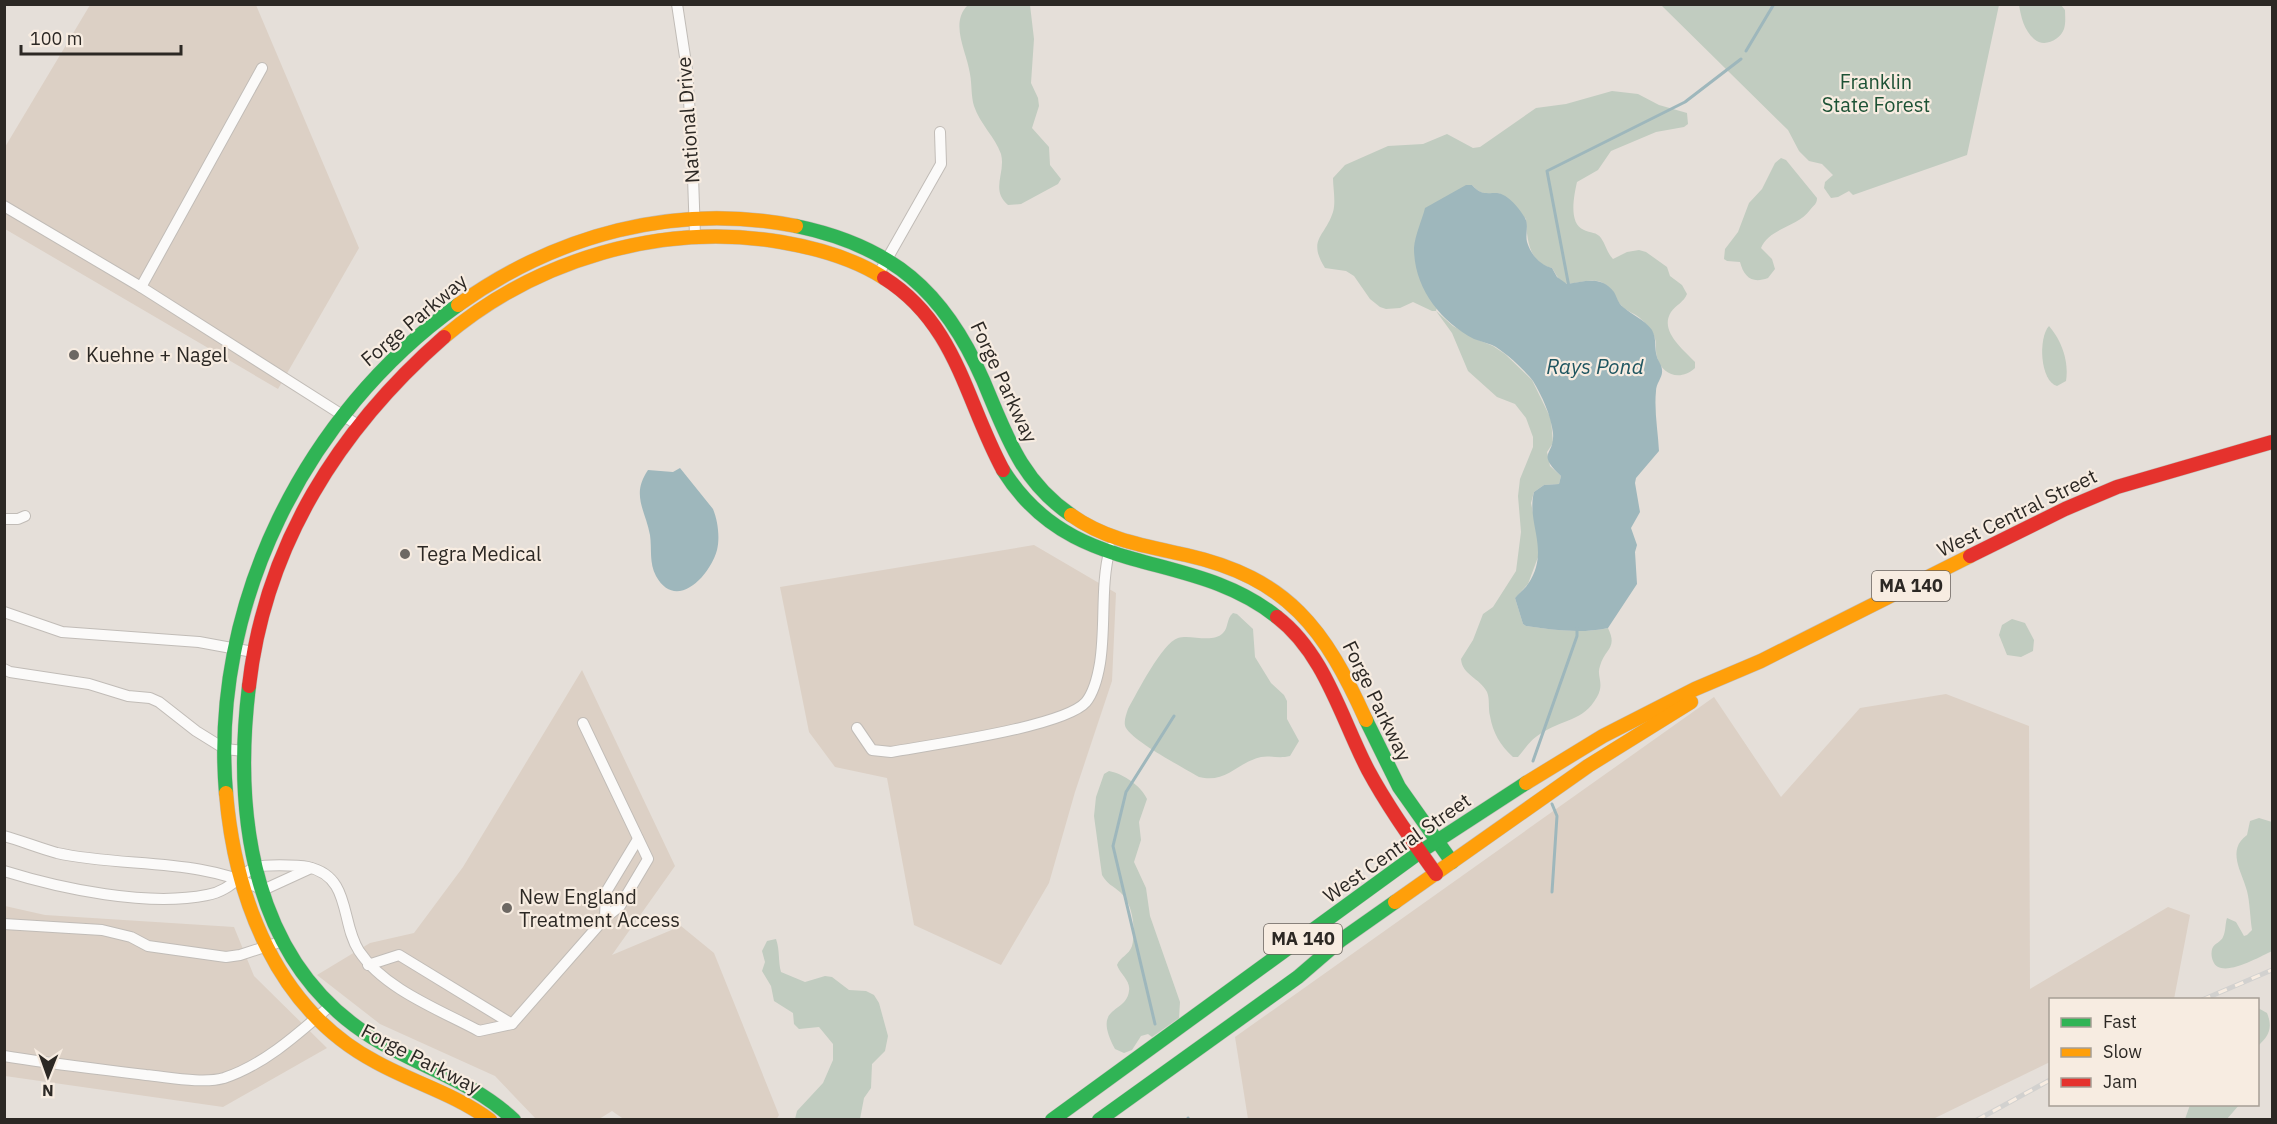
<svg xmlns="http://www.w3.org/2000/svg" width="2277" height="1124" font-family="'IBM Plex Sans',sans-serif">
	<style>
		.built { fill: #dcd0c5 }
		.green { fill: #c1ccc0 }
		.water { fill: #9eb7bc }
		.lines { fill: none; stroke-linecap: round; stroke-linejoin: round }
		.stream { stroke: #9eb7bc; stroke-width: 3 }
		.street-casing { stroke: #c1bcb7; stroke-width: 12 }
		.fast-casing { stroke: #c1bcb7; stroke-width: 15 }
		.slow-casing { stroke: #c1bcb7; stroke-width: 15 }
		.jam-casing { stroke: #c1bcb7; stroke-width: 15 }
		.street { stroke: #fbfaf9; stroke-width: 10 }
		.fast { stroke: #30b455; stroke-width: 14 }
		.slow { stroke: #ff9f0a; stroke-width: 14 }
		.jam { stroke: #e5322d; stroke-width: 14 }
		.rail-casing { stroke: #d2d1cf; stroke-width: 5 }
		.rail { stroke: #f7ece1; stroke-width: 3; stroke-dasharray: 9; stroke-linecap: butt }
		.poi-dot { fill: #6d6863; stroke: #f7ece1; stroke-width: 2 }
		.labels { text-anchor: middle; stroke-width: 4.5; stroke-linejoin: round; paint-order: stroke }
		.shield { fill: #f7ece1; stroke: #69635d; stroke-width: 1.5 }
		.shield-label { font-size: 18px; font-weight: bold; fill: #2c2824 }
		.park-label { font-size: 20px; fill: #1d5235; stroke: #f7ece1 }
		.street-label { font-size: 20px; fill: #2c2824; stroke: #f7ece1 }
		.poi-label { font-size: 20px; fill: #2c2824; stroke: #f7ece1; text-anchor: start }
		.water-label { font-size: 21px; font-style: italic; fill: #1e5560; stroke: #f7ece1 }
	</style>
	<rect width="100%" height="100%" fill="#e5dfd9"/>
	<g class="built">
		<polygon points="90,5 256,5 359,248 278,389 5,229 5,147"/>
		<polygon points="1034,545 1116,593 1112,681 1075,792 1049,883 1001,965 914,925 887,778 835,767 809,732 780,587"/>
		<polygon points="582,670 675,866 612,955 681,926 714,953 779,1115 776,1120 625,1120 612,1111 599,1119 536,1119 495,1076 380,1024 317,975 370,943 414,933 463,867"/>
		<polygon points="1946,694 2029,726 2030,989 2168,907 2190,915 2174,999 2050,1000 2050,1062 1933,1119 1248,1119 1235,1037 1714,697 1781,797 1860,708"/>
		<polygon points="5,906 45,915 234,927 254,976 327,1048 223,1107 5,1076"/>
	</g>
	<g class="green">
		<path d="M968,5H1030L1034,39L1031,83L1038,98L1039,106L1032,128L1049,147L1050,165L1061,179L1058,184L1021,204L1008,205C990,190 1006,173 1001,154C995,137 980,124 974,106C971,96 972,85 970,74C967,52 949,23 968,5Z"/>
		<polygon points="1661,5 1999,5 1967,155 1853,195 1849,191 1838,197 1831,198 1824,188 1825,182 1833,175 1822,164 1809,161 1799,151 1788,130"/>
		<path d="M2019,5H2061L2065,10C2065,16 2066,22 2064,29C2060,40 2044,48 2034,39C2024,30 2021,17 2019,5Z"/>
		<path d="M1612,91L1638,94L1659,105L1687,113L1688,124L1684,127L1656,132L1611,151L1598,170L1577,182C1574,195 1568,224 1584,230C1590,233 1597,232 1601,238C1606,245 1607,253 1613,259L1627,252L1639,250L1646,252L1667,267L1670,276L1682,285L1687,294C1684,302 1676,305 1671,312C1659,331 1683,349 1695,362V368C1681,381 1662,376 1657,357C1655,351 1657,344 1655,339C1654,333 1647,324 1642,320C1636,313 1626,312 1620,304C1614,296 1613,288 1603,283C1588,275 1569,290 1560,280C1556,276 1555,272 1552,268C1529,263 1527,240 1526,219L1499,193C1486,195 1480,194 1472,185L1436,311L1453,326L1476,339L1493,346L1505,354L1532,380L1551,419L1553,443L1547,452L1550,466L1561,476L1559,484L1544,485L1534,492L1531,503L1539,541L1538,557L1528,584L1515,598L1523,624L1526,626C1554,630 1581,634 1608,628C1618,649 1605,648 1600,666C1596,676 1605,683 1597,697C1583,722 1562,719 1540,734C1530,740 1525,749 1518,757H1513C1500,745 1493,733 1490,716C1488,708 1490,699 1487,692C1480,678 1462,675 1461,659L1473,640L1483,614L1493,607L1516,571L1521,532L1518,496L1520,479L1533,447V437L1526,418L1515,404L1497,397L1468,371L1452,333L1436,311H1432L1413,302L1400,308L1386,309L1380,307L1370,299L1354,276L1346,271L1325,268C1307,239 1325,237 1333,212C1336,202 1333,188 1333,178L1345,165L1388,146L1423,144L1447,134L1473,148L1480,147L1536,108L1566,104Z"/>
		<path d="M1781,158L1786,160L1817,198C1817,204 1814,205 1810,210C1798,227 1769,228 1761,248L1772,259L1775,269L1768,278C1752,284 1744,277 1740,262L1727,261L1724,259L1725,249L1738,232L1749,203L1762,189L1775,163Z"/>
		<path d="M2049,326C2062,341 2069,362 2066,381L2057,386C2040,381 2038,338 2049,326Z"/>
		<path d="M1233,613L1237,614L1253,629L1255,657L1271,683L1284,695L1287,701V719L1299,741L1290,756C1278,759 1271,755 1261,757C1238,762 1226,784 1199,777C1184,768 1134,742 1126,728C1123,723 1126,715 1128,709C1137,693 1162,643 1178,638C1191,634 1212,644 1223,633C1229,627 1226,619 1233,613Z"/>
		<polygon points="2012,619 2025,623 2034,640 2033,651 2021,657 2007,655 1999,635 2002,625"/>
		<path d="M1109,771C1124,774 1141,786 1147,799L1139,822L1141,840L1134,862L1146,888L1150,916L1180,1002L1179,1018L1152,1037L1148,1034L1141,1036L1132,1050L1124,1053L1115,1049C1091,1004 1126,1015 1129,991C1131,981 1120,974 1117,965C1120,957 1129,955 1132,946C1136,930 1133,903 1120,892C1113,886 1107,884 1102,875L1094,816L1096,797L1104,774Z"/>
		<path d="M2259,818L2272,822V951C2259,957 2220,980 2213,961C2211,957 2211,950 2213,947C2215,943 2221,942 2223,937C2226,931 2225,924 2227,918L2236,922L2244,936L2247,935L2252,930C2250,917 2250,903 2247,891C2242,872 2226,850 2247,835L2250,821Z"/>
		<path d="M776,939C780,950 778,961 781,972L805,982L825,976L832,977L849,990L866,991L874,995L879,1003L888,1036L885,1051L872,1064L871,1088L864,1098L860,1119H795L797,1111L823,1083L833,1060V1044L819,1027L799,1029L794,1024L793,1013L774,1001L771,986L762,971L765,962L762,951L767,941Z"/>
		<path d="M2258,1008L2267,1013C2273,1028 2269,1036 2258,1046Z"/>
		<polygon points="2190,1105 2190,1104 2239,1105 2227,1119 2185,1119"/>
	</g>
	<g class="water">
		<path d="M1466,185H1472C1481,195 1485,193 1497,193C1508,194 1520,209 1525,218C1529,225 1525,234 1527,242C1531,255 1540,265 1552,268L1557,277L1567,284C1584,282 1601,275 1614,292C1617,297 1618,303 1623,307C1633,316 1644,319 1652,330C1657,339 1654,348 1657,357C1658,361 1662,365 1662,370C1663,377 1656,383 1656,391C1654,411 1658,431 1659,451L1636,478L1635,483L1640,512L1631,528L1637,545L1635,552L1637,584L1608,628C1581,634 1553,630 1526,626L1523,624L1515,598C1519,593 1525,589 1528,584C1551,550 1526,524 1534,492L1544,485L1559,484L1561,476C1535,451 1555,457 1553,433C1551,415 1542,396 1533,381C1526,371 1503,350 1492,345C1486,343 1480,341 1474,339C1440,321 1414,288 1414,248C1415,235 1422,220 1425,208Z"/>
		<path d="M680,468L713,509C718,521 720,538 717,550C710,576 676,612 656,576C649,563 652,549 650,535C645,509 631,495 648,470L673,472Z"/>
	</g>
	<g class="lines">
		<g class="stream">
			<polyline points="1746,51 1774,4"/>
			<polyline points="1569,287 1547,171 1685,102 1741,59"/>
			<polyline points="1533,761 1577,636 1577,628"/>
			<polyline points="1552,804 1557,816 1552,892"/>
			<polyline points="1155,1024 1113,846 1126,792 1174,716"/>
			<polyline points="1188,1118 1189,1120"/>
		</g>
		<defs>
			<g id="street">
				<polyline points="677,4 687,70 692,147 695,236"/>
				<polyline points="4,206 141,287 262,68"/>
				<polyline points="878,275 941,164 940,132"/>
				<polyline points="141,287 358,425"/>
				<polyline points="4,519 18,519 25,516"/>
				<polyline points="4,612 62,632 199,642 253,652"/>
				<polyline points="4,669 10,672 89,684 128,696 150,698 159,702 196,731 225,749 244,751"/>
				<path d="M857,728L872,750L891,752C929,745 1064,727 1086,702C1094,692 1098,675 1100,663C1106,625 1100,586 1110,548"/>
				<path d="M4,836C22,841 39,848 57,853C125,868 199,857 263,890L311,868"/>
				<path d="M4,871C62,889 148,907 207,895C227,892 237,878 253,868C260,864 299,865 308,867C352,877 340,922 359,951C384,989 440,1010 479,1031L512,1024L605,918L620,906L648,859L583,723"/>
				<polyline points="605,918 606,892 638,839"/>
				<polyline points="4,924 102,930 131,937 148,946 226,957 240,955 283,941"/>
				<polyline points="368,965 399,955 512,1024"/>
				<path d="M4,1056C51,1064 99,1069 146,1075C168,1077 203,1084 224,1078C264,1065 299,1033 330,1006"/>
			</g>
			<g id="fast">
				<path d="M796,226C892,246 944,291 983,380C1006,434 1020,480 1071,515"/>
				<path d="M1003,470C1073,582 1188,546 1277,617"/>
				<path d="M249,686C233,816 252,963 373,1038C420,1067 473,1081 514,1120"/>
				<polyline points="1366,720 1399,787 1452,862"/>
				<path d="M226,793C210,605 305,414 458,305"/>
				<polyline points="1052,1120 1420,852 1526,783"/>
				<polyline points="1099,1120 1298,977 1341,940 1395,902"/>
			</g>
			<g id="slow">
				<path d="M458,305C556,235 675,202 796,226"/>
				<path d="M444,337C536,259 662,222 781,242C816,248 853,258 884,278"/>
				<path d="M1071,515C1106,540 1145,546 1186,555C1288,578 1325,629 1366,720"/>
				<polyline points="1526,783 1603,736 1695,689 1761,661 1970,556"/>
				<path d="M226,793C235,899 277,1010 376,1062C414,1083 455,1094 490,1120"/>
				<polyline points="1395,902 1588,766 1691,702"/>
			</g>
			<g id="jam">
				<path d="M884,278C957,324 965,400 1003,470"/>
				<polyline points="1970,556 2065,509 2117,487 2272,442"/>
				<path d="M1277,617C1325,654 1341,718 1368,770C1388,807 1412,840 1436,874"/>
				<path d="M249,686C265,545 339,429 444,337"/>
			</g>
		</defs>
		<use href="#street" class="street-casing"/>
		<use href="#fast" class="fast-casing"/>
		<use href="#slow" class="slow-casing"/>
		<use href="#jam" class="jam-casing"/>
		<use href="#street" class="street"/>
		<use href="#fast" class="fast"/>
		<use href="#slow" class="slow"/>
		<use href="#jam" class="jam"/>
		<defs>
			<g id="rail">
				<polyline points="2202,1000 2272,970"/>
				<polyline points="1977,1120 2050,1080"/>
			</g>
		</defs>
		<use href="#rail" class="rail-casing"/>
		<use href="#rail" class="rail"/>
	</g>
	<g class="poi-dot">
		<circle cx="74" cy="355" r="6"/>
		<circle cx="405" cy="554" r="6"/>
		<circle cx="507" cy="908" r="6"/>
	</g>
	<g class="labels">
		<g class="shield">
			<rect x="1872" y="571" width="78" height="30" rx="4.5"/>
			<rect x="1264" y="924" width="78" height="30" rx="4.5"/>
		</g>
		<g class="shield-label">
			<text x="1911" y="592">MA 140</text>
			<text x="1303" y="945">MA 140</text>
		</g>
		<g class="park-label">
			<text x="1876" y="89">Franklin<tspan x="1876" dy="23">State Forest</tspan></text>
		</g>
		<g class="street-label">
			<text transform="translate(688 120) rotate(-94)" y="7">National Drive</text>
			<text transform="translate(414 320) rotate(-40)" y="7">Forge Parkway</text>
			<text transform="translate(1004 382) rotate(65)" y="7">Forge Parkway</text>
			<text transform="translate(2017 513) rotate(-26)" y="7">West Central Street</text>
			<text transform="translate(1377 701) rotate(64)" y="7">Forge Parkway</text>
			<text transform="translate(1397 848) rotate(-35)" y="7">West Central Street</text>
			<text transform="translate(421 1059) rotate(27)" y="7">Forge Parkway</text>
		</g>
		<g class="poi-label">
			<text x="86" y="362">Kuehne + Nagel</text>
			<text x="417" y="561">Tegra Medical</text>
			<text x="519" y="904">New England<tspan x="519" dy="23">Treatment Access</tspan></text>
		</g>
		<g class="water-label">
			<text x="1595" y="374">Rays Pond</text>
		</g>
	</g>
	<rect width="2277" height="1124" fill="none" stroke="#2c2824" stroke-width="12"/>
	<rect x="2049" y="998" width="210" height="108" fill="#f7ece1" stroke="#a69e95" stroke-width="1.5"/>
	<rect x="2061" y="1018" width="30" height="9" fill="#30b455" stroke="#a69e95" stroke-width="1.5"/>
	<text x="2103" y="1028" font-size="18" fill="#2c2824">Fast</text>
	<rect x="2061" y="1048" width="30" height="9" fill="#ff9f0a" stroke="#a69e95" stroke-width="1.5"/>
	<text x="2103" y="1058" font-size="18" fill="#2c2824">Slow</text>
	<rect x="2061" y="1078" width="30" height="9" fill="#e5322d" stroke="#a69e95" stroke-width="1.5"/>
	<text x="2103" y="1088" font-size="18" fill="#2c2824">Jam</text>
	<g transform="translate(48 1076) rotate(181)" stroke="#f7ece1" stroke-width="4.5" paint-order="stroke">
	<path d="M0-4.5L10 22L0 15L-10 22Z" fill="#2c2824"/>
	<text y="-9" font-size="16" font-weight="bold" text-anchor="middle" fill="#2c2824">N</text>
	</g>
	<path d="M21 45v9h160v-9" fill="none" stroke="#2c2824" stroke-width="3"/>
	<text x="30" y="45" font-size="18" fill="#2c2824" stroke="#f7ece1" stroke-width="4.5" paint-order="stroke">100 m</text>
</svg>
